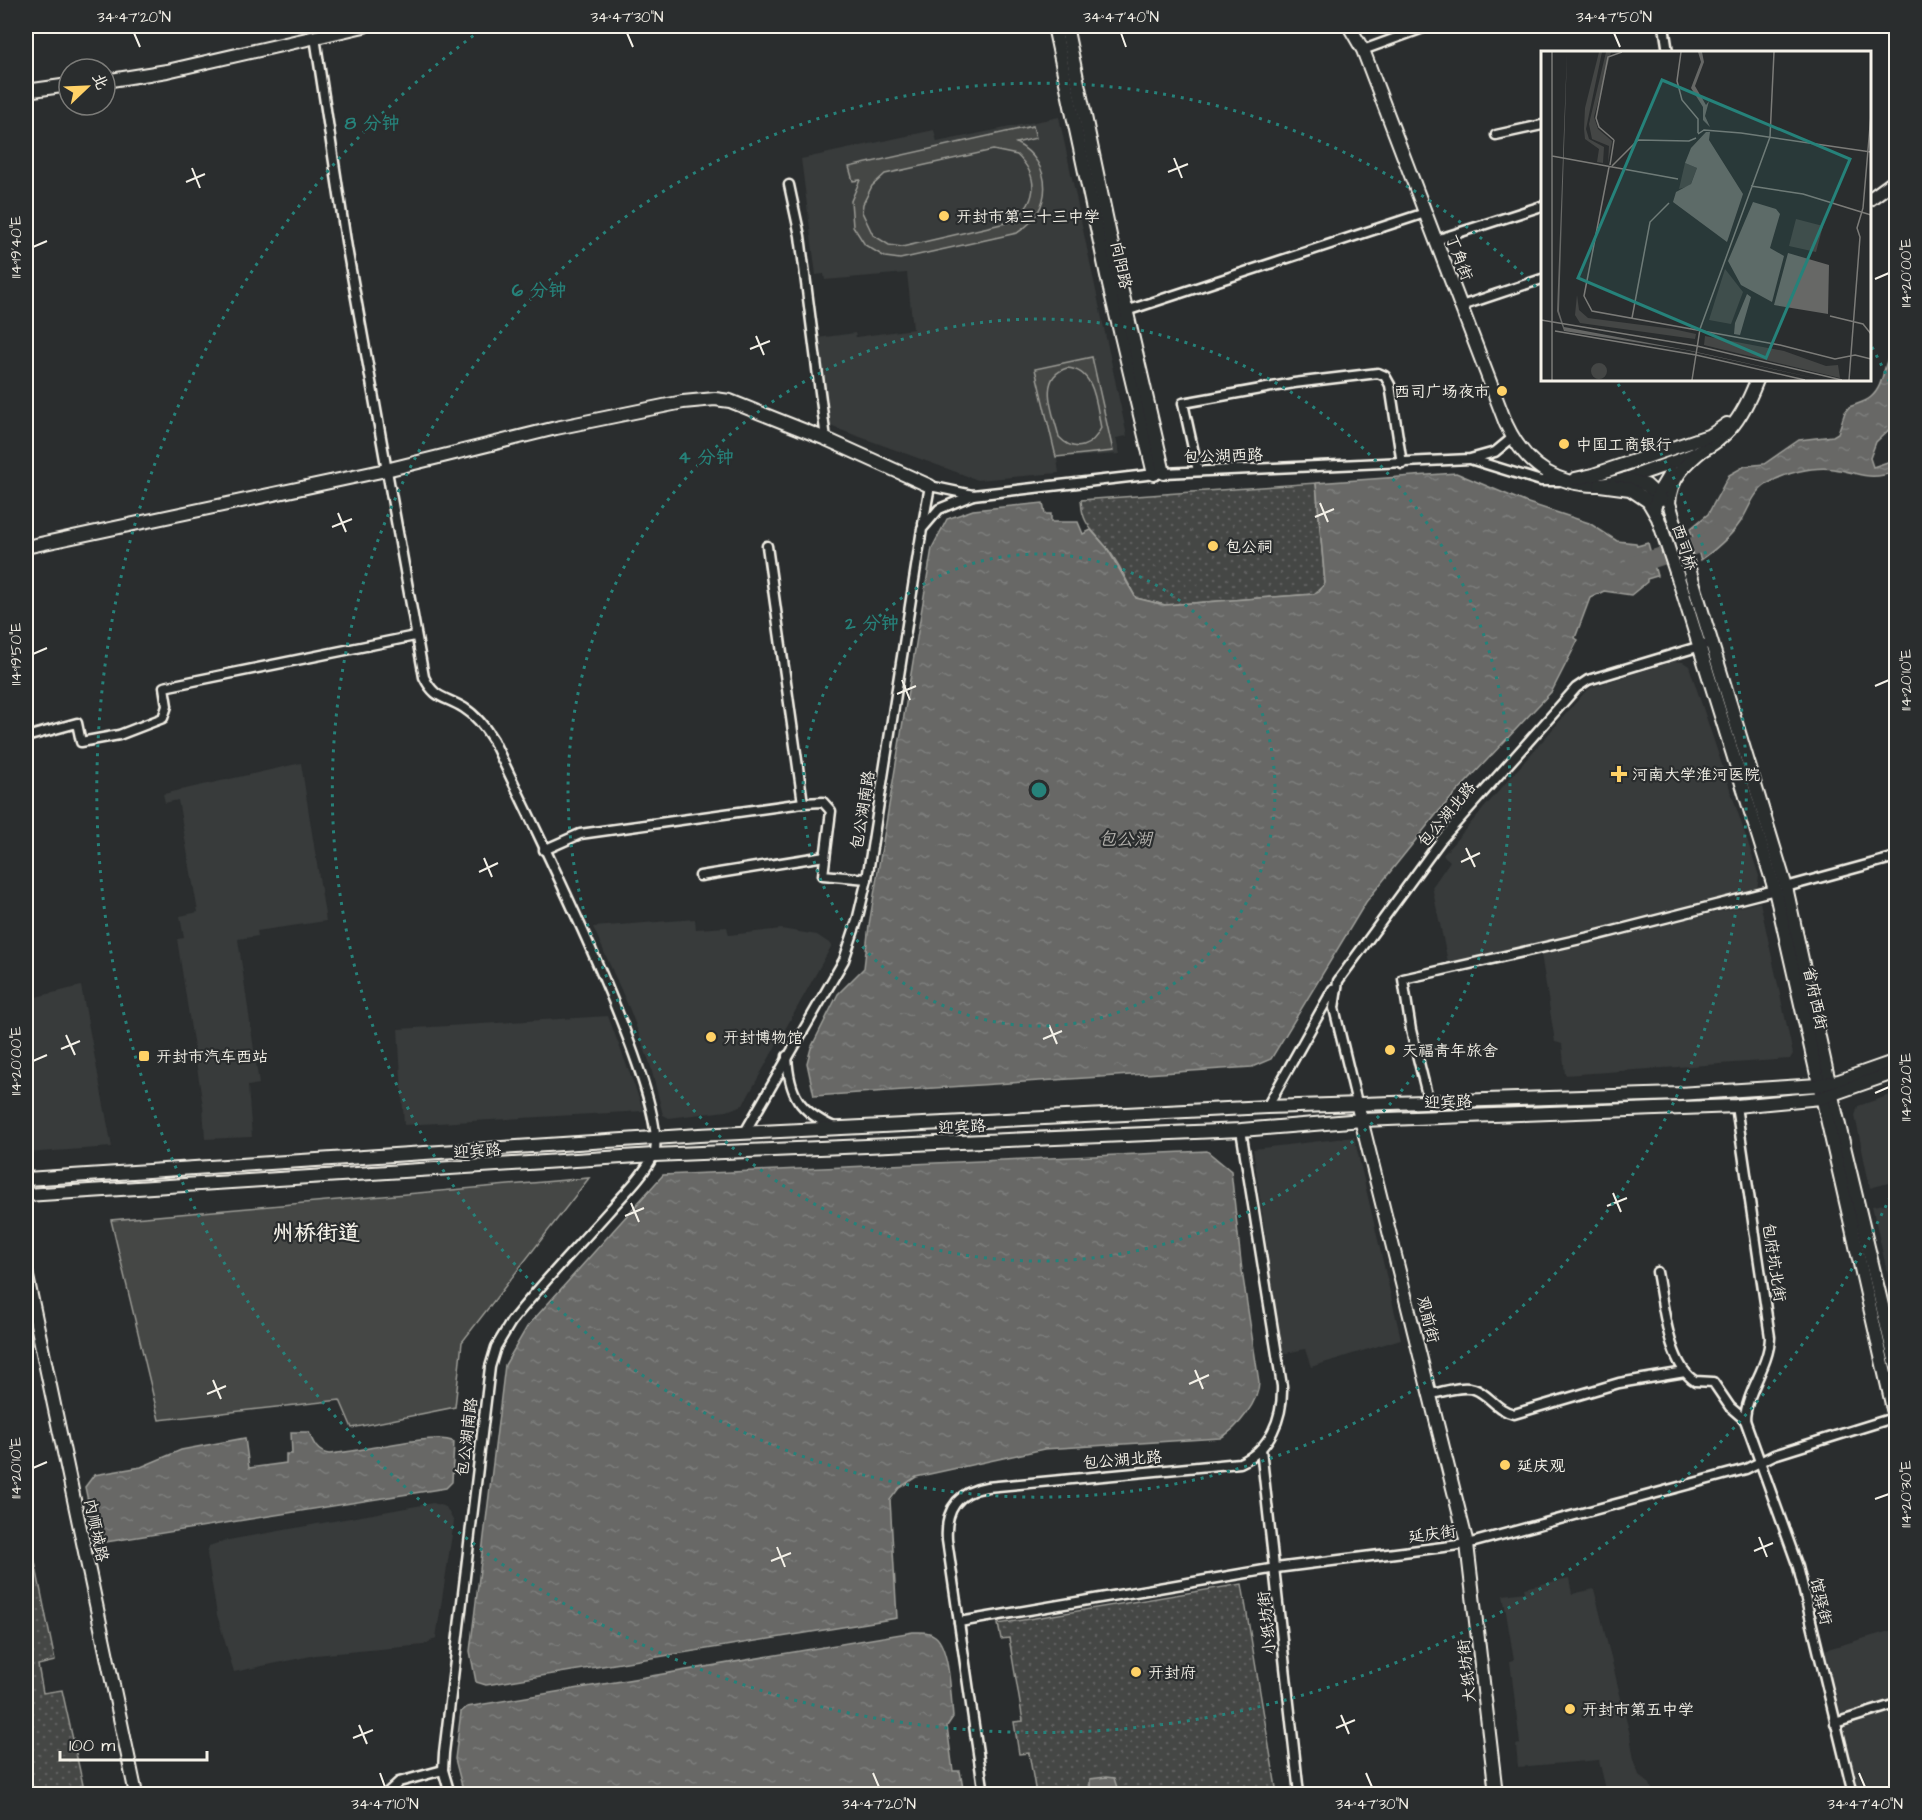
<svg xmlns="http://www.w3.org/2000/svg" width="1922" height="1820" font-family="'Architects Daughter','LXGW WenKai TC',sans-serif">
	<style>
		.built { fill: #373a3a }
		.green { fill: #444645; stroke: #9c9c96; stroke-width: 1.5; fill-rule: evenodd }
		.park { fill: url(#park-dots); stroke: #9c9c96; stroke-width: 1.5 }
		.water { fill: url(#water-ripples); stroke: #9f9f9a; stroke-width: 1.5 }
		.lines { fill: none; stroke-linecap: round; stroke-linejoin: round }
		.river { stroke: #676866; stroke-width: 18 }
		.street-casing { stroke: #f4f1e8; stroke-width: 13 }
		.secondary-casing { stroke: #f4f1e8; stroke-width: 16 }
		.street { stroke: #2a2d2e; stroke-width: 8 }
		.secondary { stroke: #2a2d2e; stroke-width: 12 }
		.ticks { fill: none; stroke: #f4f1e8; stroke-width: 2 }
		.ring { fill: none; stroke: #26827a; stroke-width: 3; stroke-dasharray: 3 6 }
		.poi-dot { fill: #ffd166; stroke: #2a2d2e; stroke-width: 2 }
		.labels { text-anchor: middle; stroke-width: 4.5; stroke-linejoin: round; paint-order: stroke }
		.poi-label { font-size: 16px; fill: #f4f1e8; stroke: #2a2d2e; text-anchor: start }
		.street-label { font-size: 16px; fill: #f4f1e8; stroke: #2a2d2e }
		.water-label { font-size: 18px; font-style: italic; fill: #b5b3ae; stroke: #2a2d2e }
		.district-label { font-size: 22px; font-weight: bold; fill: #f4f1e8; stroke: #2a2d2e }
		.inset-road { fill: none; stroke: #7b7b78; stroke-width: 1.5 }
		.view { fill: #26827a; fill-opacity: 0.15; stroke: #26827a; stroke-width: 3 }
		.inset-edge { fill: none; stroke: #f4f1e8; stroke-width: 3 }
		.centre { fill: #26827a; stroke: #2a2d2e; stroke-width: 3 }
		.ring-label { font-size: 18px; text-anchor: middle; font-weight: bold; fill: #26827a; stroke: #2a2d2e; stroke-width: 4.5; stroke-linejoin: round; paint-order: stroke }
		.neatline { fill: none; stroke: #f4f1e8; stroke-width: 2 }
		.ticks-label { font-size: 15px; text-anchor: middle; fill: #f4f1e8 }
	</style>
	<defs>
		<pattern id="park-dots" width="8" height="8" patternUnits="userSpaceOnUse" patternTransform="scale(1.5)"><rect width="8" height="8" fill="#444645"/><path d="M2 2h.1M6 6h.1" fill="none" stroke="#606160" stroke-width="1.8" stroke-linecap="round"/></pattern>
		<pattern id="water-ripples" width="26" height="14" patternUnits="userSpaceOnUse" patternTransform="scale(1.5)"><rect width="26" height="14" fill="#676866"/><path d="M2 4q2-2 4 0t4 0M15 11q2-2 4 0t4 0" fill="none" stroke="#7d7e7c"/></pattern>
	</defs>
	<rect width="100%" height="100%" fill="#2a2d2e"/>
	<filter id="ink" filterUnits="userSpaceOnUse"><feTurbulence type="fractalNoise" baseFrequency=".0167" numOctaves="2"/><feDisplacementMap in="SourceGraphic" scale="12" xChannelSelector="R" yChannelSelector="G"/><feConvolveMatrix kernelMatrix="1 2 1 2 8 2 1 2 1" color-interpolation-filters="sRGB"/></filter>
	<g filter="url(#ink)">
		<g class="built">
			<polygon points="1059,117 1127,436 1116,438 1120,454 1057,458 1059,473 978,480 827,425 817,338 855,333 856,337 913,329 907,273 825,280 824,274 816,275 801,159 934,130 937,142"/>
			<polygon points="1674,661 1683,662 1689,666 1759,876 1757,890 1537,945 1448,962 1432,887 1450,861 1443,855 1585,692 1592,687"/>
			<polygon points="301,763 326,921 257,931 258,936 238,939 259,1084 248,1086 252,1137 205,1139 203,1106 177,939 184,938 180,916 198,912 178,800 165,803 163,794"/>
			<polygon points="1760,902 1793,1054 1790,1059 1565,1075 1562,1044 1555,1042 1541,954"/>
			<polygon points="695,919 696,929 727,927 729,935 781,929 817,935 832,945 743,1105 727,1111 669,1118 663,1115 650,1064 630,1010 593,927"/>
			<polygon points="32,979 36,997 81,986 112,1147 26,1153 26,981"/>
			<polygon points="608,1016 644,1111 404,1125 398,1029"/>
			<polygon points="1896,1093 1896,1181 1870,1188 1855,1116 1858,1106"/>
			<polygon points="1354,1137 1401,1339 1311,1367 1305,1349 1282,1354 1253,1149"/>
			<polygon points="1891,1203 1894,1214 1896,1214 1896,1311 1872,1206"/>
			<polygon points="433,1503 446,1507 454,1522 436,1638 424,1645 316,1655 234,1672 217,1615 207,1554 209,1546 223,1541"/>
			<polygon points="1569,1578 1572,1594 1594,1589 1630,1735 1634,1760 1639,1775 1650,1784 1654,1794 1607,1794 1599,1760 1518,1767 1516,1745 1520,1744 1510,1661 1514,1660 1503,1595 1525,1592 1524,1588"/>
			<polygon points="1896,1629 1896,1794 1857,1794 1824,1650"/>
		</g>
		<g class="green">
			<path d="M1033,126L1036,138L1016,143C1054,163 1054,211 1017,233L900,259L885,257L865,245L853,226L851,201L860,180L853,181L849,167ZM993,150L1017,155C1041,178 1037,205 1010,222L902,247L889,245L873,235L862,212L863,204L872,186L885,174Z"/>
			<path d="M1092,357L1113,451L1056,457L1035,369ZM1067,368C1096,370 1096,405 1101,428C1092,447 1075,454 1059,437C1054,415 1036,377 1067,368Z"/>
			<polygon points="589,1178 462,1342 455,1407 352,1428 340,1400 159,1420 111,1220"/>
		</g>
		<g class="park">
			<path d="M1316,483L1325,584L1314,594L1165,605L1136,598C1127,582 1119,563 1107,548C1093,530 1082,525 1081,500Z"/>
			<polygon points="26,1518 55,1661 38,1665 43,1693 62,1690 85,1794 26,1794"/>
			<polygon points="1242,1584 1277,1794 1036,1794 1029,1753 1019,1754 1014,1722 1023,1721 1009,1638 1001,1639 998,1624"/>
		</g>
		<g class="water">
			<path d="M1896,346V423L1876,442L1870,458L1873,467L1896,459V471C1869,482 1861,473 1834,469C1813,466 1784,473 1767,484C1754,492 1750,506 1743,518C1733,535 1716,549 1701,560L1690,529L1708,514L1729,475L1745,466L1764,464L1799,440L1833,436L1838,433L1845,412L1849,407C1856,404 1866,402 1871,397C1886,385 1882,359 1896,346Z"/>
			<polygon points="1456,473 1525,502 1589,523 1617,541 1636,543 1637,546 1648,543 1657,576 1647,579 1647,582 1631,595 1604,591 1590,598 1575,638 1578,640 1552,691 1439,811 1366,902 1271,1059 1252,1067 814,1096 807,1063 811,1048 838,994 864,968 869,925 932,548 947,519 973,510 1043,503 1045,514 1051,514 1051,522 1078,522 1083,534 1091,530 1107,548 1136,598 1165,605 1314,594 1319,592 1325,583 1316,483"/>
			<path d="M1207,1151L1231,1171L1242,1271L1259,1382C1259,1401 1238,1429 1220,1438L1044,1449L916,1477L899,1488L890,1500L897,1618L486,1685L476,1682L470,1651L505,1365L527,1327L663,1175Z"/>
			<path d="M291,1432H309C313,1443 317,1452 329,1454C357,1453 435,1431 454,1442L452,1482L446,1488L106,1542L96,1539L85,1487L94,1475L141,1467L181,1450L245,1438L249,1468L286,1463V1454H292Z"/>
			<path d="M913,1632C921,1632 928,1631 935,1636C950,1647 951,1699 953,1717L947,1726L953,1771H960L964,1794H464L455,1759L461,1712L467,1707Z"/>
			<polygon points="1106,1777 1114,1778 1119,1794 1090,1794 1090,1779"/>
		</g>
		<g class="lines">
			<polyline class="river" points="1634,565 1709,541 1714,533"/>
			<defs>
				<g id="street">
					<polyline points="1664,26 1668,52"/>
					<path d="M315,37L347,248L424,677C435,700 445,696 464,708C477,716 485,727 493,740C521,801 678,1109 653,1156C643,1176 625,1193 610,1210C577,1247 542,1283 511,1322L496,1347L490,1367L444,1753L443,1770L450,1794"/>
					<polyline points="1363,50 1429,26"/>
					<polyline points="1496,135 1542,125"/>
					<polyline points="789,185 800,236 826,439"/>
					<polyline points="1436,240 1542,206"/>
					<polyline points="1461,306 1542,279"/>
					<polyline points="1126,311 1425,213"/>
					<polyline points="1473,460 1541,481 1559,481"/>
					<polyline points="1198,471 1183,403 1294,383 1378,373 1385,376 1390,385 1402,464"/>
					<polyline points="923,524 930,486 973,495 1164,473 1470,459 1495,452 1512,438"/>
					<polyline points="767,546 803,803 823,802 831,811 823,875 867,879"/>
					<polyline points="26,737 77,723 81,742 119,735 163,718 167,706 164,687 415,636"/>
					<polyline points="544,850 580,834 803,803"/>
					<polyline points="700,876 825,856"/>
					<polyline points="1786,887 1896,857"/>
					<path d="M787,1056C789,1095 799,1111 834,1127"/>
					<polyline points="1357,1103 1334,1008 1338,981 1441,840 1576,688 1588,680 1711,643"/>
					<polyline points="1429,1103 1411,1030 1403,979 1594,936 1775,890"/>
					<path d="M1736,1106L1770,1337C1769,1367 1746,1391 1745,1420L1798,1567L1853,1794"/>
					<polyline points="1267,1107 1333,989"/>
					<polyline points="745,1132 844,960 857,921 867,879 922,529 939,509 973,495"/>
					<path d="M1657,1272C1663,1301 1668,1365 1695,1381L1713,1382L1730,1407L1745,1420"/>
					<path d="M1431,1394C1444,1392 1461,1385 1474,1389C1489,1394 1497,1411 1514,1414L1619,1383L1685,1372"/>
					<polyline points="1261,1449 1299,1794"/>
					<polyline points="959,1622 1276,1568 1467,1544 1746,1469 1774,1455 1896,1417"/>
					<polyline points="1835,1723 1896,1704"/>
					<polyline points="386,1794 399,1782 443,1770"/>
					<path d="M984,1794L947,1540C945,1510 957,1492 987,1487L1240,1463C1270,1450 1283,1418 1282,1386L1241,1130"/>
				</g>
				<g id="secondary">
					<polyline points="1054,26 1109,285 1154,474"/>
					<polyline points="1066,26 1120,283 1164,473"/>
					<path d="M1349,26L1363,50L1506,424C1524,463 1555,486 1599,485C1619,484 1641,473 1660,467C1682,459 1708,451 1725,434C1739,421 1750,398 1757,380"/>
					<polyline points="105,81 167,71 364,26"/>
					<polyline points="26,91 69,85"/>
					<polyline points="1870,199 1896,180"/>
					<path d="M1705,448C1686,463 1670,478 1669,503L1786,887L1832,1096L1896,1364"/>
					<polyline points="1575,479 1593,475 1711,435 1727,424"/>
					<polyline points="1626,479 1646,485 1661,499"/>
					<polyline points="1600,485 1630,489 1648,501 1658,518 1681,587 1775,890 1896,1422"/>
					<polyline points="1654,509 1659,492 1671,472"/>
					<polyline points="26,547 386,470 556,428 683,402 715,399 730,401 826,439 930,486"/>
					<polyline points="1357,1103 1467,1544 1496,1794"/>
					<polyline points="26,1179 699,1135 1267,1107 1679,1094 1818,1085 1839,1081 1896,1061"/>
					<polyline points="26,1195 654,1155 1241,1130 1362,1120 1736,1106 1821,1098 1896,1072"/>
					<polyline points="26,1272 136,1794"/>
				</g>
			</defs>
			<use href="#street" class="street-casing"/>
			<use href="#secondary" class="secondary-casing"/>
			<use href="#street" class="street"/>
			<use href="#secondary" class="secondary"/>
		</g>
	</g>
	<path class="ticks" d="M134,33L140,47M627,33L633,47M1121,33L1126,47M1614,33L1620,47M1174,158L1182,178M192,168L200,188M1168,172L1188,164M186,182L205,174M33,247L47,241M1875,279L1889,273M756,336L764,355M750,349L770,341M1320,503L1328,522M338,513L346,532M1315,517L1334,509M332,527L352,519M33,654L47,648M902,680L910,700M1875,686L1889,680M897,694L916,686M1466,848L1475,867M484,858L492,877M1461,862L1480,853M479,872L498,863M1049,1025L1057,1044M66,1035L75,1055M1043,1039L1062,1031M61,1049L80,1041M33,1061L47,1055M1875,1093L1889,1087M1613,1193L1621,1212M631,1203L639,1222M1607,1206L1627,1198M625,1216L644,1208M1195,1370L1203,1389M213,1380L221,1399M1189,1384L1209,1375M207,1394L226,1386M33,1468L47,1462M1875,1499L1889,1494M1759,1537L1767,1557M777,1547L785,1567M1754,1551L1773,1543M771,1561L791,1553M1341,1715L1349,1734M359,1725L367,1744M1336,1728L1355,1720M353,1738L373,1730M380,1773L385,1787M873,1773L879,1787M1366,1773L1372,1787M1859,1773L1865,1787"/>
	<g class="ring">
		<circle cx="1039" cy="790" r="236"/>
		<circle cx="1039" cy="790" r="471"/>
		<path d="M1618 384A707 707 0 1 1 1539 290"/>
		<path d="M1894 1189A943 943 0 1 1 485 27M1872 347A943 943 0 0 1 1894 391"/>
	</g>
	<g class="poi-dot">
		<circle cx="944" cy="216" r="6"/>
		<circle cx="1502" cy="391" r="6"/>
		<circle cx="1564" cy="444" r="6"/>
		<circle cx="1213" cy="546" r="6"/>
		<path d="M1616 765h6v6h6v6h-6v6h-6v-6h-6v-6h6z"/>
		<circle cx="711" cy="1037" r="6"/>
		<circle cx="1390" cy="1050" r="6"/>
		<rect x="138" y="1050" width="12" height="12" rx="3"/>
		<circle cx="1505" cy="1465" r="6"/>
		<circle cx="1136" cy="1672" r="6"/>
		<circle cx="1570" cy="1709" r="6"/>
	</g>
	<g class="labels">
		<g class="poi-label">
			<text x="956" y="222">开封市第三十三中学</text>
			<text x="1490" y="397" text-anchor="end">西司广场夜市</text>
			<text x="1576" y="450">中国工商银行</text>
			<text x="1225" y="552">包公祠</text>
			<text x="1632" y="780">河南大学淮河医院</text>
			<text x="723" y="1043">开封博物馆</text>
			<text x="1402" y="1056">天福青年旅舍</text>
			<text x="156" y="1062">开封市汽车西站</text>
			<text x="1517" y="1471">延庆观</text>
			<text x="1148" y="1678">开封府</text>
			<text x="1582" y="1715">开封市第五中学</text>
		</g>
		<g class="street-label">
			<text transform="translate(1460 257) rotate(69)" y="6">丁角街</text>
			<text transform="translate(1122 265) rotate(78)" y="6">向阳路</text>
			<text transform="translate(1223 455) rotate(-2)" y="6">包公湖西路</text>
			<text transform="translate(1685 547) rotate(72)" y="6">西司桥</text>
			<text transform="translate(862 810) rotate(-81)" y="6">包公湖南路</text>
			<text transform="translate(1446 814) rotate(-50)" y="6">包公湖北路</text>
			<text transform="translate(1816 998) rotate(78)" y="6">省府西街</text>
			<text transform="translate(1448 1101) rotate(-2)" y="6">迎宾路</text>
			<text transform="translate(962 1126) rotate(-3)" y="6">迎宾路</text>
			<text transform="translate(477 1150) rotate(-4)" y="6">迎宾路</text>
			<text transform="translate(1775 1262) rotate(81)" y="6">包府坑北街</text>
			<text transform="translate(1429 1319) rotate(76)" y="6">观前街</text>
			<text transform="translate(466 1437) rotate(-83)" y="6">包公湖南路</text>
			<text transform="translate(1122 1459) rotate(-5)" y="6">包公湖北路</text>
			<text transform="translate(97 1530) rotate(78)" y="6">内顺城路</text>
			<text transform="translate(1432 1533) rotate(-7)" y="6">延庆街</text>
			<text transform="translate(1822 1601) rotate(77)" y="6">馆驿街</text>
			<text transform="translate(1266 1623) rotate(-96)" y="6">小纸坊街</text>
			<text transform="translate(1466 1671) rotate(-96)" y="6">大纸坊街</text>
		</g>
		<g class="water-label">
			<text x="1125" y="845">包公湖</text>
		</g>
		<g class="district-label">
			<text x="316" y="1240">州桥街道</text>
		</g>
	</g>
	<g transform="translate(1541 51)">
		<rect width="330" height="330" fill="#2a2d2e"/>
		<path d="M184,218L202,241L190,273L168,269Z" fill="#444645"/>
		<path d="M58,1H61L45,78L48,88L63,96L62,112L56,111L58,98L44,88L43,78L44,57ZM65,1H70L53,66L57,78L71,90L67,112L68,95L51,88L48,73ZM144,112L156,117L149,135L138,138ZM255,168L282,175L275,201L248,195ZM36,244L38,259L47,267L132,278L155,283L154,288L39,272L34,264ZM164,285L243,300L285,315L297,314L299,327L163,294ZM50 320a8 8 0 1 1 16 0a8 8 0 1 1-16 0Z" fill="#444645"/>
		<path d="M26,1L18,260L23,276L151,300L282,329L144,299L23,280L16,260ZM157,1H161L163,11L154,35L165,54L168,50L164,65L169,76L162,69V56L150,37L160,11ZM165,81H169L168,89L202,143L186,191L132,151L135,141L150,133L156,117L144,112L150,97ZM212,151L235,158L239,163L229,197L243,205L231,251L200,234L187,210ZM247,202L288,214L287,263L233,254ZM206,243L210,246L199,284L193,283L194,272Z" fill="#676866"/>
		<path class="inset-road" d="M11,1V329M140,1L136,30L141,49L157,68V82M157,83L163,79L200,82L330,101M73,89L58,76L55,67L67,6L81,1M11,105L137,128M69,114L73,89M71,115L97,89L148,90L155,87M68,116L43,245L51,260L239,294L294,308L314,304L330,308M210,135L262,143L330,164M289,265L322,273L330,283M91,267L109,171L128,152M0,269L156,295L301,329M14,280L155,304L264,329M151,329L159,278L229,86L233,1M308,329L319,186L316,177L322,157L330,64"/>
		<path class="view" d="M121,29L309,108L225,307L37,227Z"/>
		<rect width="330" height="330" class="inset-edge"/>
	</g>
	<circle cx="1039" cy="790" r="9" class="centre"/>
	<g class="ring-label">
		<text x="372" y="129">8 分钟</text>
		<text x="539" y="296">6 分钟</text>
		<text x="706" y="463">4 分钟</text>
		<text x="872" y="629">2 分钟</text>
	</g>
	<rect width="1922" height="1820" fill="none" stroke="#2a2d2e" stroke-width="66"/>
	<g transform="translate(87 87) rotate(67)"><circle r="28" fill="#2a2d2e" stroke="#7b7b78" stroke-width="1.5"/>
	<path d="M0-4.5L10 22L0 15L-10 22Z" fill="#ffd166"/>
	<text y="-9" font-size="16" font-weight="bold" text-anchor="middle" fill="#f4f1e8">北</text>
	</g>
	<path d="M60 1751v9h147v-9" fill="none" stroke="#f4f1e8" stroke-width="3"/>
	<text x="69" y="1751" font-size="18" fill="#f4f1e8" stroke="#2a2d2e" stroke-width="4.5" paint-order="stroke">100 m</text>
	<rect x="33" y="33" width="1856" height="1754" class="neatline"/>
	<g class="ticks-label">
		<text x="134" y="22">34°47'20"N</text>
		<text x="627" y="22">34°47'30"N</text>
		<text x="1121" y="22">34°47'40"N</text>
		<text x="1614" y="22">34°47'50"N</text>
		<text transform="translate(16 247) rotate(-90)" y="5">114°19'40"E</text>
		<text transform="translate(1906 273) rotate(-90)" y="5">114°20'00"E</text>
		<text transform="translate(16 654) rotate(-90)" y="5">114°19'50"E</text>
		<text transform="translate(1906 680) rotate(-90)" y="5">114°20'10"E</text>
		<text transform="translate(16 1061) rotate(-90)" y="5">114°20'00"E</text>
		<text transform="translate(1906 1087) rotate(-90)" y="5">114°20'20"E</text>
		<text transform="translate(16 1468) rotate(-90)" y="5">114°20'10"E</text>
		<text transform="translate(1906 1494) rotate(-90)" y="5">114°20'30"E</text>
		<text x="385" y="1809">34°47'10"N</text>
		<text x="879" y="1809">34°47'20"N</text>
		<text x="1372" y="1809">34°47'30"N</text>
		<text x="1865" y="1809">34°47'40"N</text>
	</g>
</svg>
